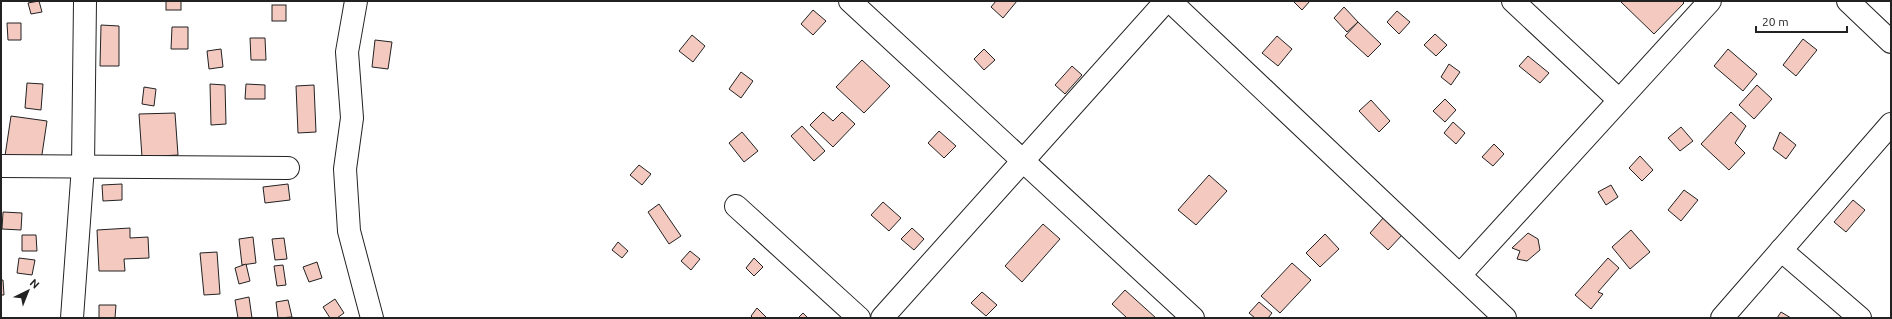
<svg xmlns="http://www.w3.org/2000/svg" width="1892" height="319" font-family="Ubuntu,sans-serif">
	<style>
		.building { fill: #f3c9c0; stroke: #222 }
		.lines { fill: none; stroke-linecap: round; stroke-linejoin: round }
		.minor-casing { stroke: #222; stroke-width: 24 }
		.minor { stroke: #fff; stroke-width: 22 }
	</style>
	<rect width="100%" height="100%" fill="#fff"/>
	<g class="building">
		<polygon points="39,1 42,12 31,14 28,3"/>
		<rect x="166" y="1" width="15" height="9"/>
		<polygon points="996,1 1017,1 1003,18 991,7"/>
		<polygon points="1293,1 1310,1 1302,10"/>
		<polygon points="1622,1 1682,1 1684,3 1654,34 1621,2"/>
		<rect x="272" y="5" width="14" height="16"/>
		<polygon points="1344,7 1358,22 1347,32 1334,18"/>
		<polygon points="813,10 826,21 813,35 801,24"/>
		<polygon points="1397,11 1410,22 1399,34 1387,22"/>
		<polygon points="1358,22 1381,44 1368,57 1345,36"/>
		<polygon points="7,23 21,23 21,40 8,40"/>
		<polygon points="101,25 119,26 119,66 100,66"/>
		<polygon points="172,27 188,27 188,49 171,49"/>
		<polygon points="1435,34 1447,45 1436,56 1424,45"/>
		<polygon points="692,35 705,46 693,62 679,51"/>
		<polygon points="1277,36 1292,49 1278,66 1262,53"/>
		<polygon points="250,38 265,38 266,60 251,60"/>
		<polygon points="1803,39 1817,50 1796,76 1783,65"/>
		<polygon points="375,40 392,42 388,69 372,67"/>
		<polygon points="221,49 223,67 209,69 207,51"/>
		<polygon points="984,49 995,60 984,70 974,59"/>
		<polygon points="1728,49 1757,74 1743,91 1714,66"/>
		<polygon points="1528,56 1549,73 1540,83 1519,66"/>
		<polygon points="862,60 890,86 864,113 836,87"/>
		<polygon points="1449,64 1460,72 1451,85 1441,77"/>
		<polygon points="1072,66 1082,75 1065,94 1055,85"/>
		<polygon points="741,72 753,81 741,98 729,89"/>
		<polygon points="27,83 43,84 41,110 25,108"/>
		<polygon points="210,84 225,85 226,124 211,125"/>
		<polygon points="246,84 265,85 265,99 245,99"/>
		<polygon points="314,85 316,132 298,133 296,86"/>
		<polygon points="1757,85 1772,99 1754,119 1739,105"/>
		<polygon points="144,87 156,89 154,106 142,104"/>
		<polygon points="1445,99 1456,110 1445,122 1433,111"/>
		<polygon points="1371,100 1390,121 1379,132 1359,111"/>
		<polygon points="823,112 833,121 842,112 855,124 833,147 810,125"/>
		<polygon points="1731,112 1746,126 1735,143 1745,153 1729,170 1701,144"/>
		<polygon points="175,113 178,155 142,157 139,114"/>
		<polygon points="11,116 47,121 41,161 5,156"/>
		<polygon points="1453,122 1465,133 1456,144 1444,133"/>
		<polygon points="802,126 825,151 814,161 791,136"/>
		<polygon points="1681,127 1693,141 1680,151 1668,138"/>
		<polygon points="939,131 956,146 944,158 928,143"/>
		<polygon points="742,132 758,151 744,162 729,143"/>
		<polygon points="1780,132 1796,145 1786,159 1773,149"/>
		<polygon points="1494,144 1504,154 1493,166 1482,157"/>
		<polygon points="1640,156 1653,170 1642,181 1629,168"/>
		<polygon points="639,165 651,174 642,185 630,175"/>
		<polygon points="1209,175 1227,191 1196,225 1178,210"/>
		<polygon points="122,184 122,200 103,201 102,185"/>
		<polygon points="288,184 290,200 265,203 263,187"/>
		<polygon points="1611,185 1618,197 1606,205 1598,192"/>
		<polygon points="1684,190 1698,200 1681,221 1668,210"/>
		<polygon points="1853,200 1865,210 1846,232 1834,222"/>
		<polygon points="883,202 901,218 889,231 871,215"/>
		<polygon points="659,204 681,236 669,244 648,212"/>
		<polygon points="3,212 22,213 21,230 2,229"/>
		<polygon points="1384,217 1403,234 1388,250 1370,233"/>
		<polygon points="1043,224 1060,239 1022,282 1005,266"/>
		<polygon points="130,228 130,238 148,237 149,258 124,259 125,271 99,271 97,230"/>
		<polygon points="912,228 924,239 914,250 901,239"/>
		<polygon points="1631,230 1650,252 1630,269 1612,247"/>
		<polygon points="1528,233 1538,239 1540,250 1527,261 1517,259 1520,251 1512,248"/>
		<polygon points="1325,234 1339,249 1320,267 1306,253"/>
		<polygon points="22,235 36,235 37,251 22,251"/>
		<polygon points="253,237 256,263 242,265 239,239"/>
		<polygon points="284,238 287,259 275,260 272,239"/>
		<polygon points="618,242 628,251 622,258 612,250"/>
		<polygon points="690,251 700,259 691,270 681,261"/>
		<polygon points="217,252 220,294 204,295 200,253"/>
		<polygon points="19,258 35,260 32,275 17,273"/>
		<polygon points="754,258 763,267 754,276 746,268"/>
		<polygon points="1608,258 1619,268 1598,292 1603,294 1591,309 1575,295"/>
		<polygon points="317,262 322,278 309,282 303,267"/>
		<polygon points="1292,263 1311,280 1280,313 1261,296"/>
		<polygon points="246,264 250,281 239,284 235,268"/>
		<polygon points="283,265 286,285 277,286 274,266"/>
		<polygon points="1,280 3,280 4,295 1,295"/>
		<polygon points="1125,290 1156,318 1127,318 1112,304"/>
		<polygon points="982,292 997,305 986,316 971,303"/>
		<polygon points="249,297 252,318 238,318 235,300"/>
		<polygon points="335,299 344,313 337,318 330,318 323,307"/>
		<polygon points="288,300 292,317 278,318 276,302"/>
		<polygon points="1259,302 1272,313 1268,318 1255,318 1249,313"/>
		<polygon points="99,305 116,305 115,318 99,318"/>
		<polygon points="757,308 767,318 753,318 751,316"/>
		<polygon points="1781,312 1791,318 1777,318"/>
		<polygon points="803,313 808,318 798,318"/>
	</g>
	<g class="lines">
		<defs>
			<g id="minor">
				<polyline points="356,1 347,52 352,118 345,169 349,231 372,318"/>
				<polyline points="850,1 1193,318"/>
				<polyline points="1170,1 1505,318"/>
				<polyline points="1513,1 1619,100"/>
				<polyline points="1848,1 1891,42"/>
				<polyline points="1,166 288,168"/>
				<polyline points="736,206 859,318"/>
				<polyline points="1781,250 1860,318"/>
				<polyline points="1460,275 1710,1"/>
				<polyline points="72,318 83,166 85,1"/>
				<polyline points="882,318 1166,1"/>
				<polyline points="1722,318 1891,124"/>
			</g>
		</defs>
		<use href="#minor" class="minor-casing"/>
		<use href="#minor" class="minor"/>
	</g>
	<rect width="1892" height="319" fill="none" stroke="#222222" stroke-width="4"/>
	<g transform="translate(28 291) rotate(43)" stroke="#ffffff" stroke-width="3" paint-order="stroke">
	<path d="M0-3L7 15L0 10L-7 15Z" fill="#222222"/>
	<text y="-6" font-size="11" font-weight="bold" text-anchor="middle" fill="#222222">N</text>
	</g>
	<path d="M1756 26v6h91v-6" fill="none" stroke="#222222" stroke-width="2"/>
	<text x="1762" y="26" font-size="12" fill="#222222" stroke="#ffffff" stroke-width="3" paint-order="stroke">20 m</text>
</svg>
